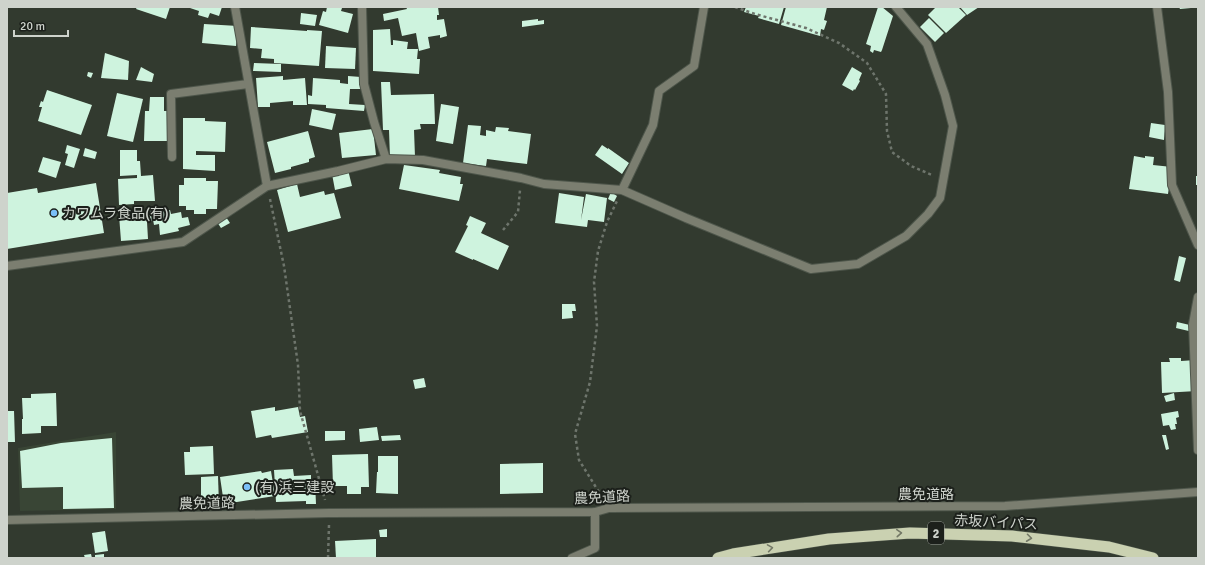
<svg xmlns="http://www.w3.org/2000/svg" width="1205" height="565" font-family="Signika,'Noto Sans JP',sans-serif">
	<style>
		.built { fill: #394535 }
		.building { fill: #cef3de }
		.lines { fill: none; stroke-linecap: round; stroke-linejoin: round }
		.service-casing { stroke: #4e564b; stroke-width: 10 }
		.minor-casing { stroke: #4e564b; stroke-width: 10 }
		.tertiary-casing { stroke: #4e564b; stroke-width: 10 }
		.trunk-casing { stroke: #4e564b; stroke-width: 12 }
		.path { stroke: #6e756c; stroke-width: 2.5; stroke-dasharray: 3 3; stroke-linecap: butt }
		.service { stroke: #7b7e70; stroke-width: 8 }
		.minor { stroke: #7b7e70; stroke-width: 8 }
		.tertiary { stroke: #7b7e70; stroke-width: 8 }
		.trunk { stroke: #cad1b1; stroke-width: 11 }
		.oneway { stroke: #737866 }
		.poi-dot { fill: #7abff8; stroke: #1c201b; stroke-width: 1.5 }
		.labels { text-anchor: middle; stroke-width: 4; stroke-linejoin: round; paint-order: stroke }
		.shield { fill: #1c201b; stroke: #999d97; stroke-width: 1 }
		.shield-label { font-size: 13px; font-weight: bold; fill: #ced3cc }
		.poi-label { font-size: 14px; fill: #ced3cc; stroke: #1c201b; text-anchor: start }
		.street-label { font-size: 14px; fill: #ced3cc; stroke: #1c201b }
	</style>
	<rect width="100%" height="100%" fill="#323a2f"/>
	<polygon class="built" points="116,432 116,509 20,511 18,448"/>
	<g class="building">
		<polygon points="137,7 170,7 166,19 136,9"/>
		<polygon points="187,7 222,7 219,16 210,13 208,18 198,15 199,11"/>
		<polygon points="327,7 342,8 341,11 353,14 348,33 319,25 323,11 326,12"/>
		<polygon points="406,7 438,7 439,15 437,15 437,20 444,19 447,36 440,38 440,35 428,37 430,48 419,51 416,33 402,36 398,18 384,21 383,14 407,9"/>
		<polygon points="746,7 784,7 779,24 758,18 759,16 744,12"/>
		<polygon points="786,7 827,7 824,20 827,21 824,30 821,29 820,36 781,25"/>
		<polygon points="878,7 882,7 893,16 882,50 881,52 874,50 873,53 870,51 871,46 866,44"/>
		<polygon points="936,7 958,7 966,15 946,33 928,15"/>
		<polygon points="960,7 979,7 967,15"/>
		<polygon points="1179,7 1191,7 1191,8 1180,9"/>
		<polygon points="301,13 317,15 315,26 300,24"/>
		<polygon points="929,18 944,33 935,42 920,27"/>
		<polygon points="538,19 538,21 544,20 544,24 522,27 522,21"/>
		<polygon points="204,24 238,26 236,46 202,43"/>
		<polygon points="251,27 307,31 307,30 322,31 319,66 274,63 274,59 261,58 262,49 250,48"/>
		<polygon points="390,29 391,45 393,45 393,40 408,42 407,49 418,49 417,59 420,59 419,74 373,71 373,30"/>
		<polygon points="326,46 356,48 355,69 325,68"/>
		<polygon points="105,53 129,61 128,80 101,78"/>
		<polygon points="254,63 281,64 281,72 253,71"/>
		<polygon points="141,67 154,74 152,82 136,80"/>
		<polygon points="852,67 862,73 859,80 860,81 855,90 854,89 853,91 842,85"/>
		<polygon points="88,72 93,73 91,78 87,76"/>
		<polygon points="283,76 283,80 305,78 307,105 293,105 293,101 270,103 270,107 258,107 256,78"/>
		<polygon points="348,76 361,77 361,89 350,89 349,104 365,105 364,111 326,108 326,105 308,104 308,95 312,96 313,78 340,80 340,83 348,84"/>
		<polygon points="381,82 390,82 391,95 434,94 435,124 420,124 421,129 414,130 415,157 390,158 389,130 383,130"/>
		<polygon points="47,90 92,105 81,135 38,121 42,107 39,107 41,101 43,102"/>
		<polygon points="117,93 143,99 133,142 107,136"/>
		<polygon points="150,97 164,97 164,111 168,111 168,141 144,141 145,111 149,111"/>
		<polygon points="441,104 459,107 453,144 436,141"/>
		<polygon points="312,109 336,114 332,130 309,125"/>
		<polygon points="183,118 205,118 205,121 226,122 225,152 196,151 196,155 215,155 215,171 183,169"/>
		<polygon points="1151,123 1165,125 1164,140 1149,137"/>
		<polygon points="468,125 481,126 480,135 486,136 486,130 495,132 496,127 509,128 508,131 531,134 527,164 487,159 486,166 463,163"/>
		<polygon points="373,129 376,155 342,158 339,133"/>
		<polygon points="308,131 315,157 309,159 309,162 291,167 291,169 275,173 267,142"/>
		<polygon points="67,145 80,149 74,168 65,165 68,154 65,153"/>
		<polygon points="602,145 608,149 608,148 629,163 622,174 595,155"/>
		<polygon points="85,148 97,152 95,159 83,156"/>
		<polygon points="120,150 137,150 137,161 140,161 141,176 153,175 155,201 134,201 134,204 119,205 118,179 137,178 137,175 120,176"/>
		<polygon points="1134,156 1145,158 1145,156 1154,157 1153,165 1172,167 1168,194 1129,189"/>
		<polygon points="43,157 61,162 56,178 38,172"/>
		<polygon points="404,165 440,170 439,173 461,177 460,184 463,184 459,201 399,189"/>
		<polygon points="348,170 352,186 335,190 332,174"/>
		<rect x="1196" y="176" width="2" height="9"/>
		<polygon points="184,178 206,178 206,181 218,181 217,209 206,209 206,214 194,214 194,210 186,210 186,206 179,206 179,185 184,185"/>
		<polygon points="96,183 104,233 7,249 7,193 37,188 38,193"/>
		<polygon points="297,184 300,197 324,191 325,195 334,193 341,218 288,232 277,190"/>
		<polygon points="611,192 617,196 614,202 608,199"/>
		<polygon points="559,193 584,197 581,220 586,194 607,198 604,222 588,220 587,227 555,223"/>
		<polygon points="151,209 152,221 147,222 148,239 121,241 119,215 146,213 146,210"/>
		<polygon points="170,210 171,214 181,212 182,218 188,217 190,225 178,228 179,231 160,235 159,224 154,225 152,214"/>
		<polygon points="470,216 486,223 481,233 509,246 498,270 473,259 473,260 455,252 468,226 466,225"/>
		<polygon points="226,217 230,223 221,228 217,222"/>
		<polygon points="1179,256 1186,258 1180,282 1174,280"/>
		<polygon points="562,304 575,304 576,311 572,311 573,318 562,319"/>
		<polygon points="1177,322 1194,326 1193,332 1176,328"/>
		<polygon points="1169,358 1181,358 1181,361 1196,360 1197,391 1162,393 1161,362 1170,362"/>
		<polygon points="424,378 426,387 415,389 413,380"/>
		<polygon points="56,393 57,426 41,426 41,433 22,434 22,419 23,419 22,398 31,398 31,394"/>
		<polygon points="1174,393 1175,400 1166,402 1164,396"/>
		<polygon points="275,407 275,411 298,407 300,417 305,416 308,432 272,438 271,435 256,438 251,411"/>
		<polygon points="7,411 14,411 15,442 7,442"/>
		<polygon points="1178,411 1179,417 1176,418 1177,424 1175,424 1176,429 1171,430 1169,425 1163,426 1161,414"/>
		<polygon points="377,427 379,440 360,442 359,429"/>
		<polygon points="325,431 345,431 345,440 325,441"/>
		<polygon points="400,435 401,440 382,441 381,436"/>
		<polygon points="1162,435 1166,435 1169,449 1166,450"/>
		<polygon points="112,438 114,508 63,509 63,487 22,488 20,451 61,443"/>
		<polygon points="213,446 214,474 185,475 184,452 190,452 190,447"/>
		<polygon points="368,454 369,487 361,487 361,494 347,494 347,486 333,486 332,455"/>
		<polygon points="378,456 398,456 398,494 376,493 377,472 378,472"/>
		<polygon points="543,463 543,493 500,494 500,464"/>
		<polygon points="293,469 294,476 311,475 311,482 315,482 316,504 306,504 306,501 276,502 274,470"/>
		<polygon points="261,471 262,473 271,471 275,496 224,504 220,477"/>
		<polygon points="218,476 219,505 201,505 201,477"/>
		<polygon points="387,529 387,537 380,537 379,530"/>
		<polygon points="105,531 108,551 95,553 92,533"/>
		<polygon points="376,539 376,558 336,558 335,541"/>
		<polygon points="91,554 92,558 85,558 84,555"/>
		<polygon points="104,554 104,558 95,558 95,555"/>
	</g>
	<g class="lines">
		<defs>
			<g id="service">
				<polyline points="362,7 364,84 374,122 386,159"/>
				<polyline points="172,157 171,94 248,84"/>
			</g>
			<g id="minor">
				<polyline points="235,7 267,186"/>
				<polyline points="1157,7 1168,92 1172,185 1198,245"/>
				<polyline points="622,190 653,125 659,91 694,66 704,7"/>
				<polyline points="7,266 183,242 267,186 338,171 386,159 423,160 521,178 544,184 622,190 686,218 811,269 858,264 906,236 928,214 940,198 953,126 945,95 927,44 896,7"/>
				<polyline points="1198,297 1193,324 1198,450"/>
				<polyline points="572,558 595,548 595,512"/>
			</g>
			<polyline id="tertiary" points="7,520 329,513 595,512 609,508 1005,506 1198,492"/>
			<polyline id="trunk" points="718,558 733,554 829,539 910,533 1012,536 1109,547 1153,558"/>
		</defs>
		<use href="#service" class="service-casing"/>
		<use href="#minor" class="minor-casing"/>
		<use href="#tertiary" class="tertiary-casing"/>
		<use href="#trunk" class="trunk-casing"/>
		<g class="path">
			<polyline points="735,7 755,14 806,28 839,43 867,63 886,94 887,131 892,152 911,166 932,175"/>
			<polyline points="270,199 284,266 298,365 300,411 325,500"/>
			<polyline points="503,230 518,212 520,190"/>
			<polyline points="602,497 579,460 575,434 590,382 597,326 594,282 598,251 607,222 617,201"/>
			<polyline points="328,558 329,525"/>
		</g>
		<use href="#service" class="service"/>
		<use href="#minor" class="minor"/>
		<use href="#tertiary" class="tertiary"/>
		<use href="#trunk" class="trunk"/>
	</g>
	<defs><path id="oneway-chevron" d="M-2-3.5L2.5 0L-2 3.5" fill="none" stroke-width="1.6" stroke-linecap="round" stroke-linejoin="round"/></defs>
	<g class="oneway">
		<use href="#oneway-chevron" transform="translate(899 533) rotate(-4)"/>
		<use href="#oneway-chevron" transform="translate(1029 538) rotate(7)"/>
		<use href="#oneway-chevron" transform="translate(770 548) rotate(-9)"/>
	</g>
	<g class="poi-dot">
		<circle cx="54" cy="213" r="4"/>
		<circle cx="247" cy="487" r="4"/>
	</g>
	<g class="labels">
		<rect class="shield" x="928" y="522" width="16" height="22" rx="3"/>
		<g class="shield-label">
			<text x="936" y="538">2</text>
		</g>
		<g class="poi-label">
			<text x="62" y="218">カワムラ食品(有)</text>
			<text x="255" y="492">(有)浜三建設</text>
		</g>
		<g class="street-label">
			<text x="926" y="499">農免道路</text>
			<text transform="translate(602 497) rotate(-3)" y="5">農免道路</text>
			<text transform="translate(207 503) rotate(-1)" y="5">農免道路</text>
			<text transform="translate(996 522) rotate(3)" y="5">赤坂バイパス</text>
		</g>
	</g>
	<rect width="1205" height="565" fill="none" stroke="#ced3cc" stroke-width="16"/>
	<path d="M14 30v6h54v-6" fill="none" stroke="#ced3cc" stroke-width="2"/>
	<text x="20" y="30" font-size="12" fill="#ced3cc" stroke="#1c201b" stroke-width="3" paint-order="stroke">20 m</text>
</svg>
